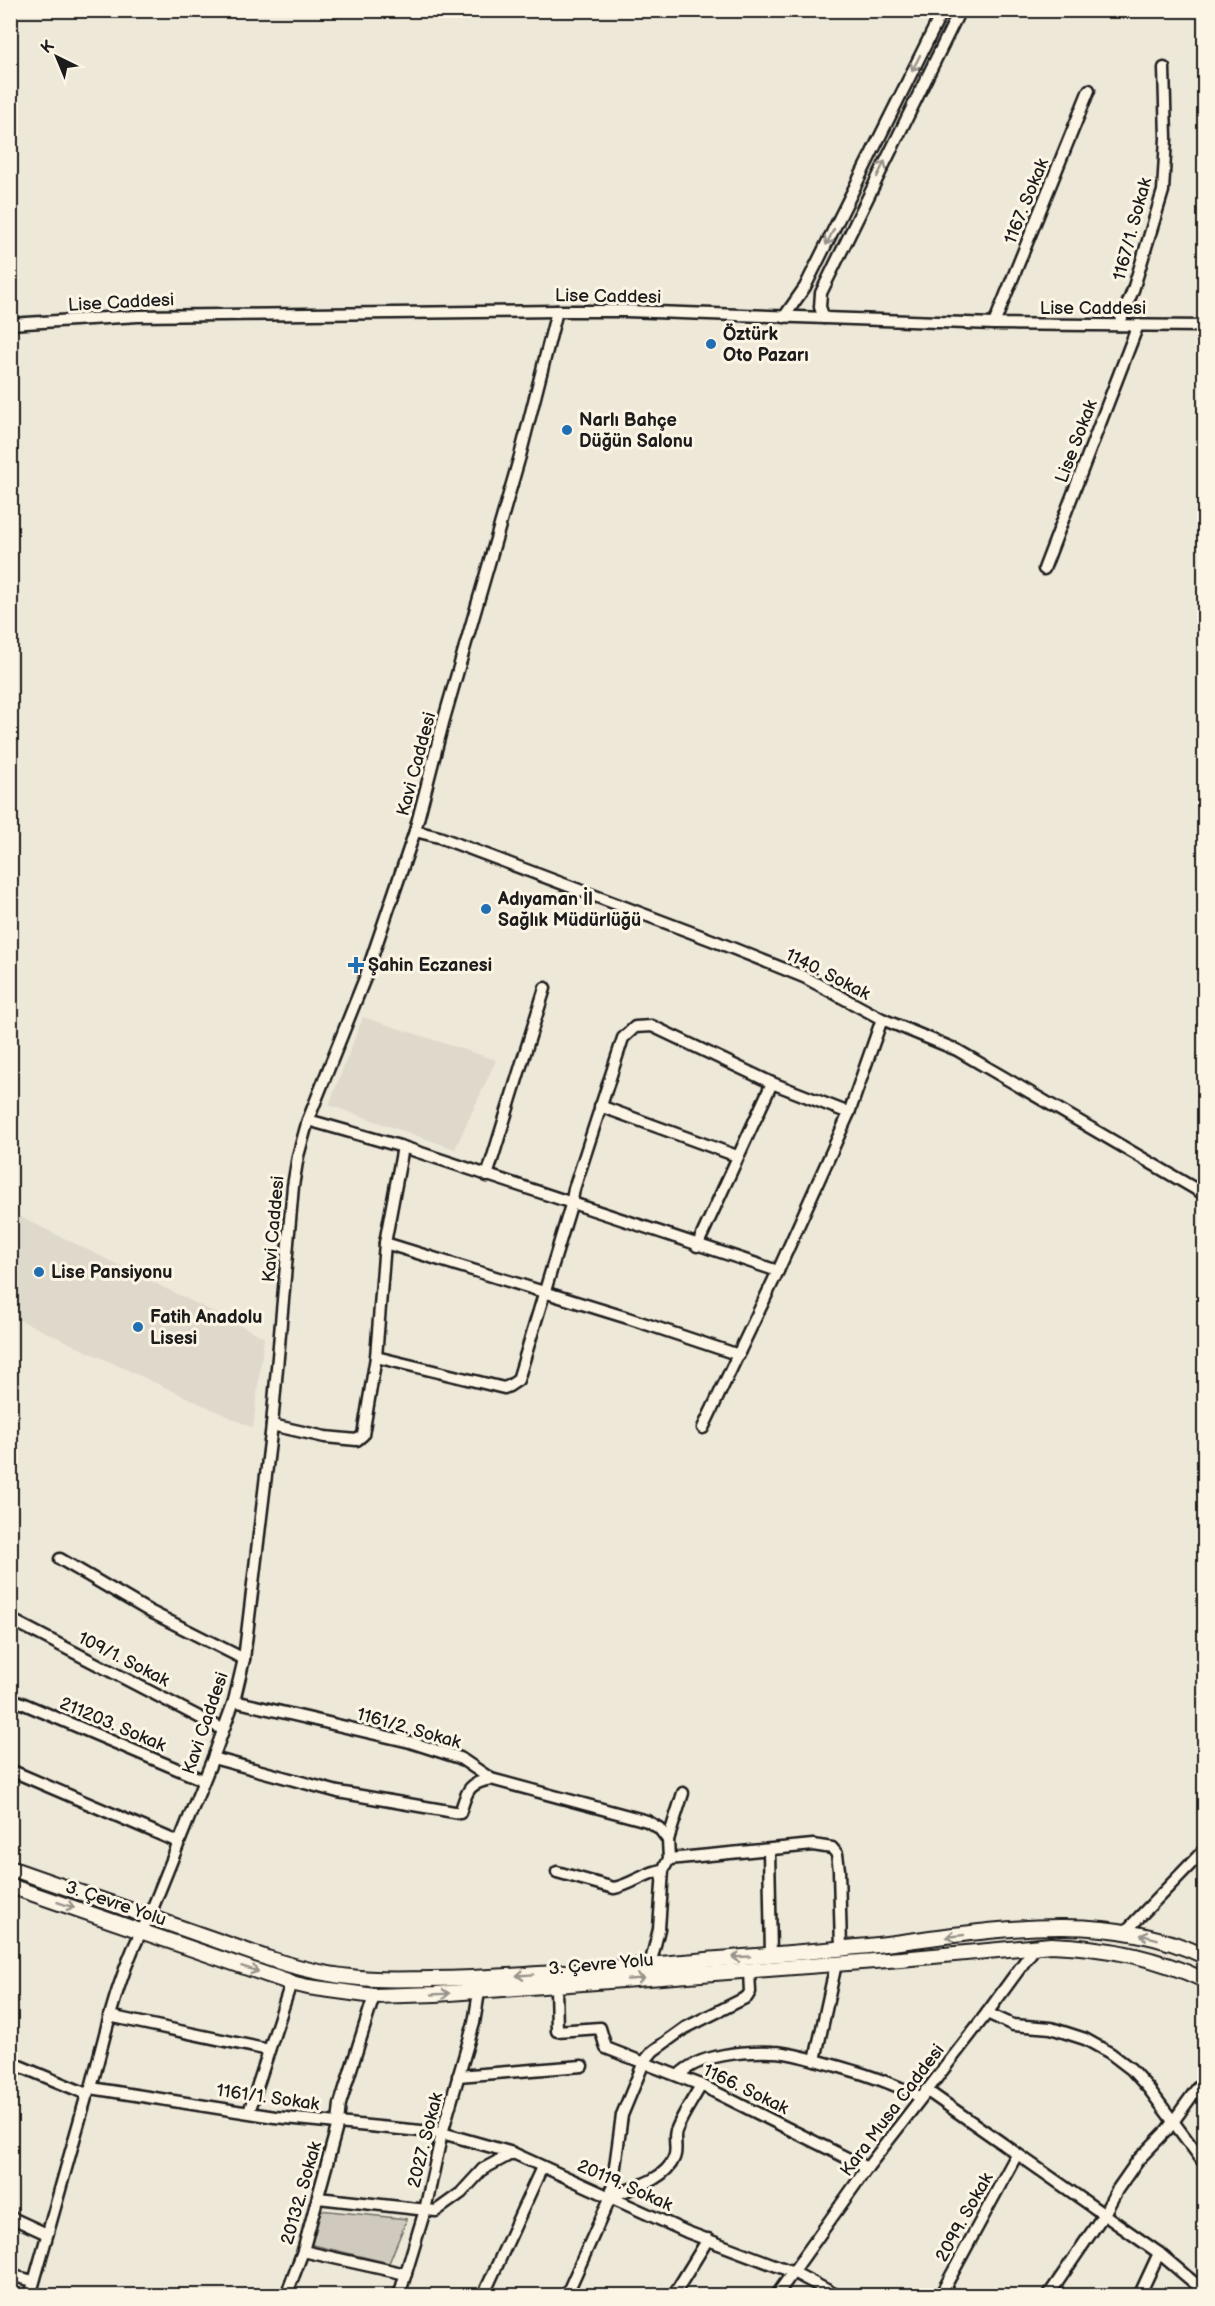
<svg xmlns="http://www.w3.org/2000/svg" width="1215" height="2306" font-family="'Balsamiq Sans',sans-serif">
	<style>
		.built { fill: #ded9cb }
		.green { fill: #cfcabd; stroke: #76736c; stroke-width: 1.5 }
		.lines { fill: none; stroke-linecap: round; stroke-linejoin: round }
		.minor-casing { stroke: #1c1c1c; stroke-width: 15 }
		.major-casing { stroke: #1c1c1c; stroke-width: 18 }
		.minor { stroke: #fcf5e5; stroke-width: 10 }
		.major { stroke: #fcf5e5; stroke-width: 14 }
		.oneway { stroke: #97938b }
		.poi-dot { fill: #1f6fb2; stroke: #fcf5e5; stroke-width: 2 }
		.labels { text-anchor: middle; stroke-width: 6; stroke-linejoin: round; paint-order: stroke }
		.street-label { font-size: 18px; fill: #1c1c1c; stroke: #fcf5e5 }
		.poi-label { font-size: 18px; font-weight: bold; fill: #1c1c1c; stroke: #fcf5e5; text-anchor: start }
	</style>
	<rect width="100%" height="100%" fill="#eee8d9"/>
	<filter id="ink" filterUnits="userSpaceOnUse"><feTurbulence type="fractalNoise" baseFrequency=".0167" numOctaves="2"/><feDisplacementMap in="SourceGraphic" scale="12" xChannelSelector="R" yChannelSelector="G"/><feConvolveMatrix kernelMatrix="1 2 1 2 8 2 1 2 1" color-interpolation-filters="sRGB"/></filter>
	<g filter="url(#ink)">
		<g class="built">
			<polygon points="363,1017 496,1060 455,1149 329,1105"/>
			<polygon points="19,1216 264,1337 253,1428 11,1316 11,1235"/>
		</g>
		<polygon class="green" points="319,2210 407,2219 389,2263 309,2244"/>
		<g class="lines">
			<defs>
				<g id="minor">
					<polyline points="784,317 805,287 943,10"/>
					<polyline points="824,318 820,307 821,293 960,10"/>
					<polyline points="10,324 138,316 557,311 626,311 994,324 1204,326"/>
					<polyline points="994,324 1089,90"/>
					<polyline points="1119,325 1133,290 1163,191 1166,138 1164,68"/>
					<polyline points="1044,569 1138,325"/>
					<polyline points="415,831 439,837 717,942 804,977 882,1019 957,1050 1204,1194"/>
					<polyline points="600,1106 737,1156"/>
					<polyline points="308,1120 403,1147 778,1271"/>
					<polyline points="487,1176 545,988"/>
					<polyline points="385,1243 628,1318 739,1355"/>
					<polyline points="697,1246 772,1083"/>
					<polyline points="376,1357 504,1388 509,1386 518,1380 571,1205 574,1189 623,1038 635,1027 652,1026 772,1083 849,1113"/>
					<polyline points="272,1425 325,1437 357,1440 363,1435 376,1357 385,1243 403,1147"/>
					<polyline points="703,1428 778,1271 849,1113 882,1019"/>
					<polyline points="60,1559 149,1611 244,1659"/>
					<polyline points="10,1619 222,1729"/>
					<polyline points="10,1698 203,1780"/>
					<polyline points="234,1701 410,1742 460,1758 491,1779 647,1821 659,1828 668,1840"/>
					<path d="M213,1758L338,1792L460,1813C467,1792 467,1783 491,1779"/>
					<polyline points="10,1770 178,1842"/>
					<polyline points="769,1850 771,1955"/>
					<polyline points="669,1859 813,1845 832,1848 837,1854 839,1870 841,1949"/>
					<path d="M557,1872L614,1888C632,1885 645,1872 663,1870"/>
					<polyline points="1125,1932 1204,1850"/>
					<path d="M836,1964L815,2060C852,2070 887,2080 920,2097"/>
					<polyline points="650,1965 659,1929 663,1870 669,1859 668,1840 683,1793"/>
					<polyline points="556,1985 557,2031 600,2028 606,2048 701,2085 867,2168"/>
					<polyline points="987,2013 1013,2025 1051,2028 1085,2039 1110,2053 1131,2069 1149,2089 1204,2163"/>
					<polyline points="109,2016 269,2050"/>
					<polyline points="10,2062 87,2094"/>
					<path d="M679,2075C699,2054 745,2051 773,2052C787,2052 802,2057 815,2060"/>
					<polyline points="458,2076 582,2066"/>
					<polyline points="91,2088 275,2117 442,2133 513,2153 687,2232 793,2272 838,2296"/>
					<polyline points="926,2090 1159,2253 1204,2291"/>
					<polyline points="249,2112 291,1983"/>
					<path d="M611,2196C631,2188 665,2181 674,2158C678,2149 673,2139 676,2131C682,2115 693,2100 701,2085"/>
					<polyline points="318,2198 436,2211 461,2193 483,2169 513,2153"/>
					<polyline points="10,2217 47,2234"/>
					<polyline points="303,2251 406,2274"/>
					<polyline points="10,2275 33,2281"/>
					<path d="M30,2296L87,2094L91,2088C106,2031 119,1969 149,1917L213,1758L234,1701L244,1659L272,1425L293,1186L298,1156L308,1120L365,978L415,831L444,719L520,456L557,311"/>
					<polyline points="286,2296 303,2251 338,2123 340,2104 374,1996"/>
					<polyline points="399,2296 425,2210 442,2133 474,2023 479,1992"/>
					<polyline points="483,2296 542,2167"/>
					<polyline points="566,2296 611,2196 622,2115 644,2062 653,2051 685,2028 747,1997 750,1992 749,1971"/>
					<polyline points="673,2296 708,2239"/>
					<polyline points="776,2296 867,2168 987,2013 1036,1946"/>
					<polyline points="940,2296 1017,2154"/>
					<polyline points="1048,2296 1104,2214 1117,2190 1138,2160 1167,2130 1204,2079"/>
					<polyline points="1139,2296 1159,2253"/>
				</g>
				<g id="major">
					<path d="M10,1868L267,1958C295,1967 322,1974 350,1977C377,1981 405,1979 431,1979C504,1978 577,1971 649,1965C725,1958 801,1953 877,1945C984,1932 1102,1907 1204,1956"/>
					<path d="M10,1886L291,1983L308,1987L374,1996L436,1994L901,1959L1051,1945C1105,1947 1156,1957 1204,1980"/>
				</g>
			</defs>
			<use href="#minor" class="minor-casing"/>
			<use href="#major" class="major-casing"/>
			<use href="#minor" class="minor"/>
			<use href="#major" class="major"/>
		</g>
		<defs><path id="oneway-shaft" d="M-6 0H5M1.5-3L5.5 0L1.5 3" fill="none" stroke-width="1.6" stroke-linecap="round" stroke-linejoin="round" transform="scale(1.5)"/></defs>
		<g class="oneway">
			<use href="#oneway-shaft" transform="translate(916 63) rotate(117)"/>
			<use href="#oneway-shaft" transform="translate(881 169) rotate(-64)"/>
			<use href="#oneway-shaft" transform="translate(830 237) rotate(116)"/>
			<use href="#oneway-shaft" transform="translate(66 1905) rotate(18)"/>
			<use href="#oneway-shaft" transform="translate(955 1936) rotate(174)"/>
			<use href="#oneway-shaft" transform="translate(1149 1937) rotate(-166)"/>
			<use href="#oneway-shaft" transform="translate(741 1957) rotate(176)"/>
			<use href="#oneway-shaft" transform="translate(250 1969) rotate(18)"/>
			<use href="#oneway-shaft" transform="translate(525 1975) rotate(176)"/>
			<use href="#oneway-shaft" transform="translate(636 1979) rotate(-4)"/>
			<use href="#oneway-shaft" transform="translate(441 1994) rotate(-3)"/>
		</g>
	</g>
	<g class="poi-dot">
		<circle cx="711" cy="344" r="6"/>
		<circle cx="567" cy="430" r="6"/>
		<circle cx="486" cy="909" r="6"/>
		<path d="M353 956h6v6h6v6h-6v6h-6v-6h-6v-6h6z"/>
		<circle cx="39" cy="1272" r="6"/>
		<circle cx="138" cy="1327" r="6"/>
	</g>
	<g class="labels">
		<g class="street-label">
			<text transform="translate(1026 201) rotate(-68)" y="6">1167. Sokak</text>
			<text transform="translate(1132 229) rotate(-75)" y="6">1167/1. Sokak</text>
			<text transform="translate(608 296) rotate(1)" y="6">Lise Caddesi</text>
			<text transform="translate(121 302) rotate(-3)" y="6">Lise Caddesi</text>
			<text x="1093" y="314">Lise Caddesi</text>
			<text transform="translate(1076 441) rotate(-69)" y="6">Lise Sokak</text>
			<text transform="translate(416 764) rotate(-75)" y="6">Kavi Caddesi</text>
			<text transform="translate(828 974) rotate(27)" y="6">1140. Sokak</text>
			<text transform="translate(273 1229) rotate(-85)" y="6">Kavi Caddesi</text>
			<text transform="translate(124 1659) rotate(27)" y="6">109/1. Sokak</text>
			<text transform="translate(205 1723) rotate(-71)" y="6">Kavi Caddesi</text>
			<text transform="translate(113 1724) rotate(23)" y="6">211203. Sokak</text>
			<text transform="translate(409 1728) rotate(16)" y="6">1161/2. Sokak</text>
			<text transform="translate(116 1903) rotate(19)" y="6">3. Çevre Yolu</text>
			<text transform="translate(601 1964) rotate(-5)" y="6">3. Çevre Yolu</text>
			<text transform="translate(746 2089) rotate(26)" y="6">1166. Sokak</text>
			<text transform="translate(268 2097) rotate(8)" y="6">1161/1. Sokak</text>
			<text transform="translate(892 2110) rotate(-53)" y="6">Kara Musa Caddesi</text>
			<text transform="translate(425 2140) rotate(-76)" y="6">2027. Sokak</text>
			<text transform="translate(625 2185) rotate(24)" y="6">20119. Sokak</text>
			<text transform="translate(301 2193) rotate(-74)" y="6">20132. Sokak</text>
			<text transform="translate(964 2217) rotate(-61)" y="6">2099. Sokak</text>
		</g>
		<g class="poi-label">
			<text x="723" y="340">Öztürk<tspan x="723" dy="21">Oto Pazarı</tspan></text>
			<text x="579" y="426">Narlı Bahçe<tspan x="579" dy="21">Düğün Salonu</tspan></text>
			<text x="498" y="905">Adıyaman İl<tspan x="498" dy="21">Sağlık Müdürlüğü</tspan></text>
			<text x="368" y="971">Şahin Eczanesi</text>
			<text x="51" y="1278">Lise Pansiyonu</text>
			<text x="150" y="1323">Fatih Anadolu<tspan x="150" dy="21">Lisesi</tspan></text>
		</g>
	</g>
	<rect width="1215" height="2306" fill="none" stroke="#fcf5e5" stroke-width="36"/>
	<rect x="18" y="18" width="1179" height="2270" fill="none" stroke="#1c1c1c" stroke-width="2" filter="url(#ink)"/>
	<g transform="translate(57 57) rotate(317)" stroke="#fcf5e5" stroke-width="4.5" paint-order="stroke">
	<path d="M0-4.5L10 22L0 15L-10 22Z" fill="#1c1c1c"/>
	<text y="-9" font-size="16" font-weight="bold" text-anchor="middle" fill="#1c1c1c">K</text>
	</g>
</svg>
